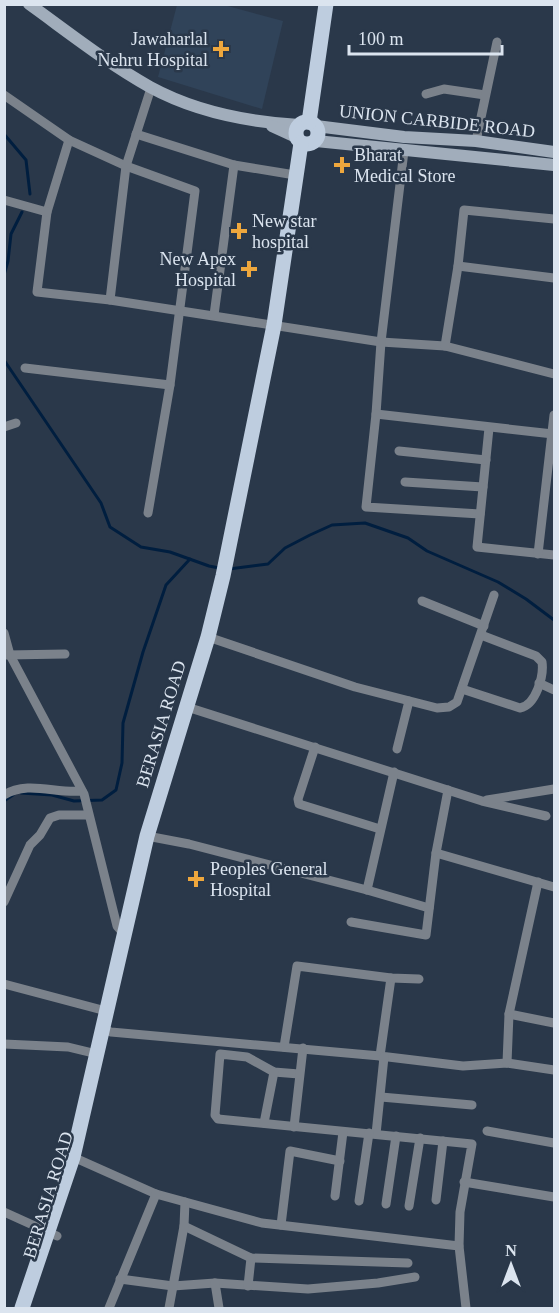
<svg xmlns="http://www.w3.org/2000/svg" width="559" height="1313" font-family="'Times New Roman',serif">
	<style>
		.built { fill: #304359 }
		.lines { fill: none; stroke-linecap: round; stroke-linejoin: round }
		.stream { stroke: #001e3f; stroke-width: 3 }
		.street { stroke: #7b828b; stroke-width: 9 }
		.secondary { stroke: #a1adbb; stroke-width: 12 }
		.primary { stroke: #becddf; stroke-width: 15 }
		.poi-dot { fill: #eea73d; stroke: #2a384a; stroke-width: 2 }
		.labels { text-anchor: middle; stroke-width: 5; stroke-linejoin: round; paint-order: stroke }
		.poi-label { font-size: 18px; fill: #dbe4ef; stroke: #2a384a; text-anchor: start }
		.street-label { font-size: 18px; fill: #dbe4ef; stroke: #2a384a }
	</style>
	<rect width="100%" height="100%" fill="#2a384a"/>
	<polygon class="built" points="177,5 224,5 283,21 262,109 158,77"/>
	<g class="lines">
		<g class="stream">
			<polyline points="4,134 26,160 30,194"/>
			<polyline points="4,275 8,261 11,234 22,212"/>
			<polyline points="4,360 101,503 110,527 141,547 170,552 209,566 219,568"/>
			<polyline points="229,569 268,564 285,548 310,535 332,525 365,523 408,538 427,551 498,582 526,599 554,620"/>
			<polyline points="21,793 52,795 74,801 102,800 116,790 122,763 123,723 143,652 166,585 190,559"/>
			<polyline points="4,801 13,795"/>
		</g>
		<g class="street">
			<polyline points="426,94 444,89 485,95"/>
			<polyline points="4,95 69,140 126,166 195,191 170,385 148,513"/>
			<polyline points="136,134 234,165 295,175"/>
			<polyline points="69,140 47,212 37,292 110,300 381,342 445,346 554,374"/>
			<polyline points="476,141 497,42"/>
			<polyline points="404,151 381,342 376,414 553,434"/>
			<polyline points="4,200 47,212"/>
			<polyline points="458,266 554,278"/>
			<polyline points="110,300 126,166 151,88"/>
			<polyline points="214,315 234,165"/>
			<polyline points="445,346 458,266 464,210 554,219"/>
			<polyline points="25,368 170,385"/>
			<polyline points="376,414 366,507 480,514"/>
			<polyline points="4,427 16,423"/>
			<polyline points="489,428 477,547 554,555"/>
			<polyline points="399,451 486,460"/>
			<polyline points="405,482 483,487"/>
			<polyline points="538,554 554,415"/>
			<polyline points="422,601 484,626"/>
			<polyline points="4,633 10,655 84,794 117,926 124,934"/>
			<polyline points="208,637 355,687 437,708 449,707 457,702 494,595"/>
			<polyline points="7,655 65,654"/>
			<polyline points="539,683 554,690"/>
			<path d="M462,689L520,708C536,705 544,676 542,662L536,656L481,635"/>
			<polyline points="187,707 482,801 546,816"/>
			<polyline points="315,747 298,799 299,804 380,829"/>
			<polyline points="397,749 409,701"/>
			<path d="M4,795C28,780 56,794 82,791"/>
			<polyline points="487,800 554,789"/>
			<polyline points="147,836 189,844 367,890 429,908"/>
			<polyline points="436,853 554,887"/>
			<polyline points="367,890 394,772"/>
			<polyline points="4,902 30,845 40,835 50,818 59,815 88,815"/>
			<polyline points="351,922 426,935 436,853 448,790"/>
			<polyline points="391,978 380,1056 463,1066 507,1063 554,1070"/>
			<polyline points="4,984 106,1011"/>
			<polyline points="509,1014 554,1023"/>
			<polyline points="102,1029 111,1032 380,1056"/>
			<polyline points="4,1044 68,1047 97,1054"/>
			<polyline points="284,1047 297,966 391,978 419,979"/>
			<polyline points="507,1063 509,1014 538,882"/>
			<polyline points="299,1074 274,1072 247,1057 220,1054 215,1115 218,1119 472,1144 460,1212 459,1246 466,1308"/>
			<polyline points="381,1097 472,1105"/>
			<polyline points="264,1123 274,1072"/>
			<polyline points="294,1127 303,1048"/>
			<polyline points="487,1131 554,1143"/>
			<polyline points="376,1134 384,1057"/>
			<polyline points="73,1157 156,1194 262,1223 459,1246"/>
			<polyline points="464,1182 554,1197"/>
			<polyline points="335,1196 343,1132"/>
			<polyline points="436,1200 443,1141"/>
			<polyline points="359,1201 369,1133"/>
			<polyline points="386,1204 396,1136"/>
			<polyline points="409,1206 420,1138"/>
			<polyline points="4,1212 57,1236"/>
			<polyline points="281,1225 290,1151 340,1161"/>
			<polyline points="184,1226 251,1258 408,1263"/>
			<polyline points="120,1279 173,1286 215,1283 308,1289 378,1283 415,1277"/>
			<polyline points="215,1283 219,1308"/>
			<polyline points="248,1286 251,1258"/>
			<polyline points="109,1308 156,1194"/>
			<polyline points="169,1308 184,1226 185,1202"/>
		</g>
		<g class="secondary">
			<path d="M29,4C68,32 107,63 150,87C194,111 248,122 299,125"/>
			<polyline points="272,126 296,137"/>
			<polyline points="316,126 404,137 476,141 554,152"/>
			<polyline points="316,141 554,165"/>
		</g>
		<g class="primary">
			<circle cx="307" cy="133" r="11"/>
			<polyline points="309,122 326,4"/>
			<polyline points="22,1308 73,1157 147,836 208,637 223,576 274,325 301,143"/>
		</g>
	</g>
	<g class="poi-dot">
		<path d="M218 40h6v6h6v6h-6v6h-6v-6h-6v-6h6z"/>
		<path d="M339 156h6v6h6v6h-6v6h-6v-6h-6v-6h6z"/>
		<path d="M236 222h6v6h6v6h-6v6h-6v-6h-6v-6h6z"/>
		<path d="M246 260h6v6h6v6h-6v6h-6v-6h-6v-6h6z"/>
		<path d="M193 870h6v6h6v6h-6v6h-6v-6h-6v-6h6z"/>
	</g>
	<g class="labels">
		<g class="poi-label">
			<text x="208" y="45" text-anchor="end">Jawaharlal<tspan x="208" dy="21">Nehru Hospital</tspan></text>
			<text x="354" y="161">Bharat<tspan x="354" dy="21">Medical Store</tspan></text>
			<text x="252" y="227">New star<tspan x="252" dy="21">hospital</tspan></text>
			<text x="236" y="265" text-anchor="end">New Apex<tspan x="236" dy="21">Hospital</tspan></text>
			<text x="210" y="875">Peoples General<tspan x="210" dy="21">Hospital</tspan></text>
		</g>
		<g class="street-label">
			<text transform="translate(437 121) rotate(6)" y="6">UNION CARBIDE ROAD</text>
			<text transform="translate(161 724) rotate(-73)" y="6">BERASIA ROAD</text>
			<text transform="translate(48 1195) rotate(-73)" y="6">BERASIA ROAD</text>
		</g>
	</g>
	<rect width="559" height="1313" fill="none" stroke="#dbe4ef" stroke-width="12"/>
	<g transform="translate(511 1265)" stroke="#2a384a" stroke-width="4.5" paint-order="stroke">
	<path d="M0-4.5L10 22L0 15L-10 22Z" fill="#dbe4ef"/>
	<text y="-9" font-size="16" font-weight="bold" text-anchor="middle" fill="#dbe4ef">N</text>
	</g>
	<path d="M349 45v9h153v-9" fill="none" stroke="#dbe4ef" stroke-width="3"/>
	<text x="358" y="45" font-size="18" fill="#dbe4ef" stroke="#2a384a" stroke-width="4.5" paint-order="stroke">100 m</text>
</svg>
